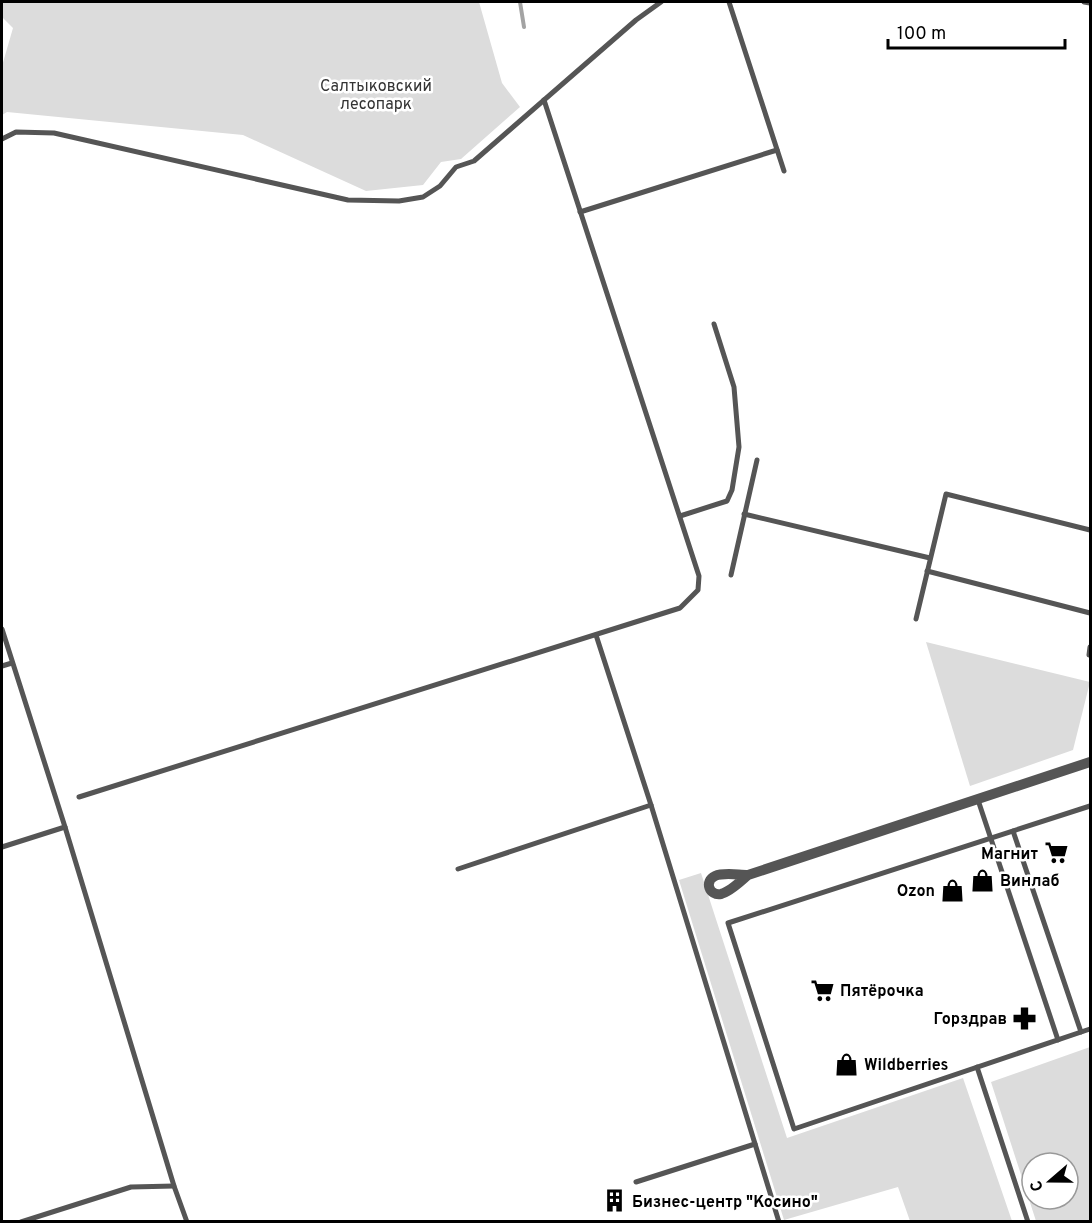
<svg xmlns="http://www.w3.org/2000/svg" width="1092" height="1223" font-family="Overpass,sans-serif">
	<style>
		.green { fill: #dcdcdc; fill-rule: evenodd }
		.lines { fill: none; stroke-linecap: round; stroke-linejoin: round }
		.stream { stroke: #a3a3a3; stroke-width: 4 }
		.lane { stroke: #555; stroke-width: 5 }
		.street { stroke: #555; stroke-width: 10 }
		.labels { text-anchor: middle; stroke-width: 5; stroke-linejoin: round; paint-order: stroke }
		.park-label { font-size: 16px; fill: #333; stroke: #fff }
		.poi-label { font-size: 16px; font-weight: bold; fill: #000; stroke: #fff; text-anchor: start }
	</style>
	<rect width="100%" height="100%" fill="#fff"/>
	<g class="green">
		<polygon points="2,2 479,2 502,83 520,107 461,159 441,162 423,185 366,191 243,135 7,112 2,115 2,66 13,28 2,17"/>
		<polygon points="926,642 1090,682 1073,750 970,786"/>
		<polygon points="701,873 787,1138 963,1078 1012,1221 910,1221 898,1187 784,1220 679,880"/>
		<path d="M1090,1047V1221H1036L991,1082ZM1032,1163H1068V1199H1032Z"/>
	</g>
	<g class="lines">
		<polyline class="stream" points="520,2 524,27"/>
		<g class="lane">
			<polyline points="729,2 784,171"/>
			<polyline points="1084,2 1090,3"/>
			<polyline points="2,139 16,132 54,133 348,200 399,201 423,197 440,186 456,167 474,161 636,20 661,2"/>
			<polyline points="580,212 777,150"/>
			<polyline points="744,514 930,558"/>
			<polyline points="680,516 727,501 732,490 739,447 734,387 714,324"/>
			<polyline points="927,571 1090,613"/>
			<polyline points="731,575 757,460"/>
			<polyline points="916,619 946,494 1090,530"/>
			<polyline points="2,629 65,827 174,1186 187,1222"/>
			<polyline points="596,635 651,805 779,1222"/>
			<polyline points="1089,655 1090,647"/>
			<polyline points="2,666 12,663"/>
			<polyline points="79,797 680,608 698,590 699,576 544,100"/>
			<polyline points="978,800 1058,1040"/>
			<polyline points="1090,806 728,923 794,1129 1090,1029"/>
			<polyline points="1013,831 1081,1032"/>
			<polyline points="2,847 65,827"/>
			<polyline points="458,869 651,805"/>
			<polyline points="977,1067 1028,1222"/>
			<polyline points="636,1182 755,1144"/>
			<polyline points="21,1222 131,1187 174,1186"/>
		</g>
		<path class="street" d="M748,875C741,881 730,892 721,894C709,896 704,881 715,876C724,872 738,875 748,875L1090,762"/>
	</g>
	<defs>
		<symbol id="supermarket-bare" viewBox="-9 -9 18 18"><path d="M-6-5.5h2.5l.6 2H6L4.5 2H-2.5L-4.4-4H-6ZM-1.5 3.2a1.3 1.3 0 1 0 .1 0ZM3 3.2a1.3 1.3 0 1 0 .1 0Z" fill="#000" stroke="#fff" stroke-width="2.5" paint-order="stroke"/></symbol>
		<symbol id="shop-bare" viewBox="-9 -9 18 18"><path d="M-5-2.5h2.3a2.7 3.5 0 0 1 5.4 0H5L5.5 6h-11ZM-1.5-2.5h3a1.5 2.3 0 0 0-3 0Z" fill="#000" stroke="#fff" stroke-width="2.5" paint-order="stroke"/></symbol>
		<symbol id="pharmacy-bare" viewBox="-9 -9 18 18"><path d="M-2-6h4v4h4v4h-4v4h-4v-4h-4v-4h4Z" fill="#000" stroke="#fff" stroke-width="2.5" paint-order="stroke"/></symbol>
		<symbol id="building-bare" viewBox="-9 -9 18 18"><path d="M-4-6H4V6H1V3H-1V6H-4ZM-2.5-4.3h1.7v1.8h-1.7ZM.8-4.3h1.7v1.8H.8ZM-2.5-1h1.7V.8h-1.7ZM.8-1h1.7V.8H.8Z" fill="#000" stroke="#fff" stroke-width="2.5" paint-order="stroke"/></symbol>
	</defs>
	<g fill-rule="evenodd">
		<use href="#supermarket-bare" x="1040" y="836" width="33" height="33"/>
		<use href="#shop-bare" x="966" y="864" width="33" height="33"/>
		<use href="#shop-bare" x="936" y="874" width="33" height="33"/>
		<use href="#supermarket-bare" x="806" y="974" width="33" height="33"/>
		<use href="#pharmacy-bare" x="1008" y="1002" width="33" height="33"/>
		<use href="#shop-bare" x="830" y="1048" width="33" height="33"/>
		<use href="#building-bare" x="598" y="1184" width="33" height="33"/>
	</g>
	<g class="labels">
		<g class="park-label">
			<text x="376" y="91">Салтыковский<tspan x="376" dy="18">лесопарк</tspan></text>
		</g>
		<g class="poi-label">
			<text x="1038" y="859" text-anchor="end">Магнит</text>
			<text x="1000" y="886">Винлаб</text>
			<text x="935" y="896" text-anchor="end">Ozon</text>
			<text x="840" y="996">Пятёрочка</text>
			<text x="1007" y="1024" text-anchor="end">Горздрав</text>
			<text x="864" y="1070">Wildberries</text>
			<text x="632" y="1207">Бизнес-центр "Косино"</text>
		</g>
	</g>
	<rect width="1092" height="1223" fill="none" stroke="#000000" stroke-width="6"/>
	<g transform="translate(1050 1181) rotate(250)"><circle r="28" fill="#ffffff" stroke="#999999" stroke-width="1.5"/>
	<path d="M0-4.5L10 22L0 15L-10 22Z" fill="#000000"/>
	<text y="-9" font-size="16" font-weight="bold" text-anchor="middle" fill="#000000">С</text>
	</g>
	<path d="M888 39v9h177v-9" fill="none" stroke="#000000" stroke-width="3"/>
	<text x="897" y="39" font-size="18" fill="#000000" stroke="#ffffff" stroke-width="4.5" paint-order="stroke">100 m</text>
</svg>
